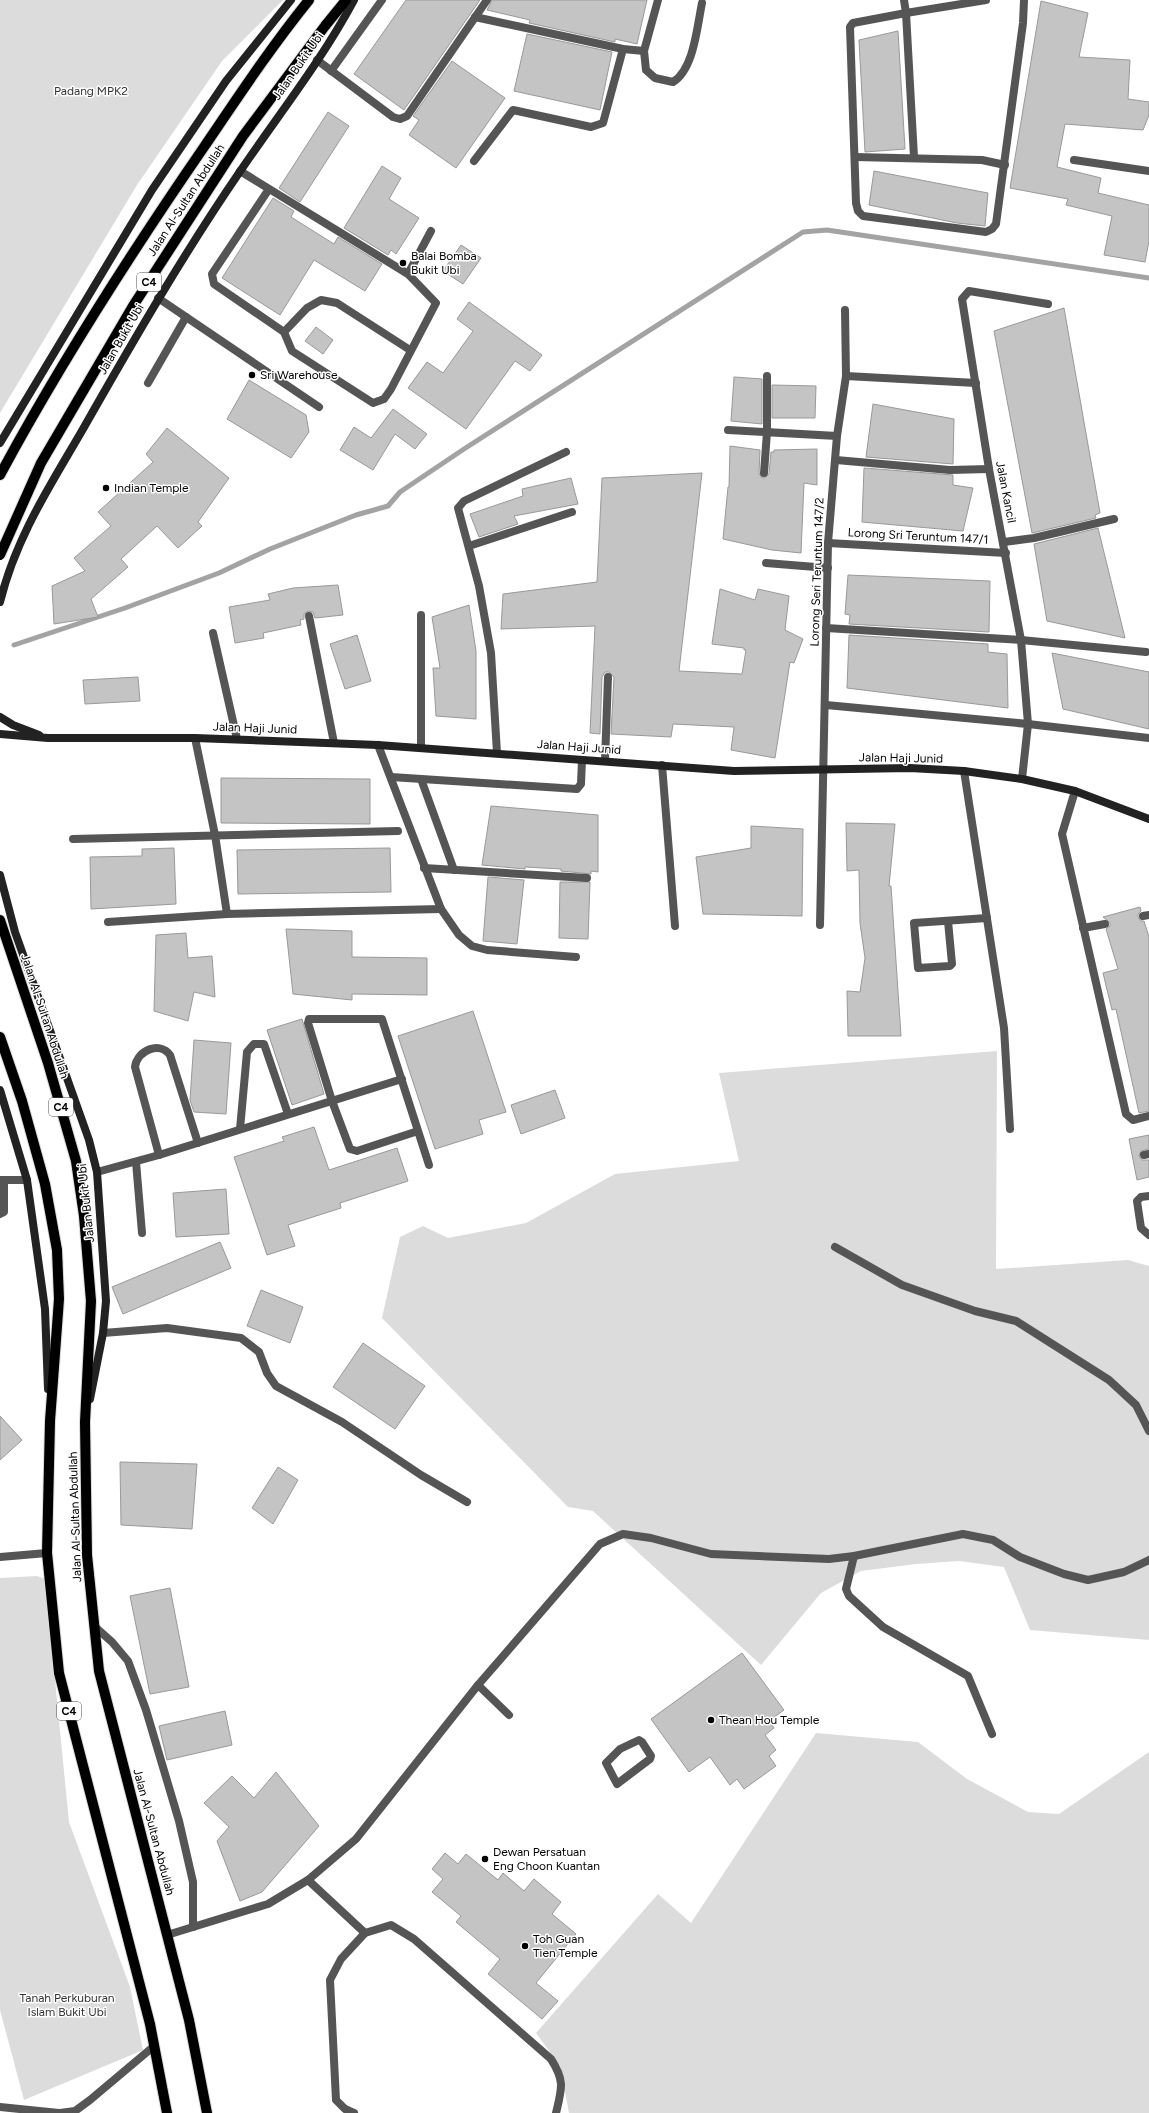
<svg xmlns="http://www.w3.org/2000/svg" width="1149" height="2113" font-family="Figtree,sans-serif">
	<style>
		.green { fill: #dcdcdc }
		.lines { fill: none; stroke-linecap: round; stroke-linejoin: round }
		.stream { stroke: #a3a3a3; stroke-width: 5 }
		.building { fill: #c4c4c4; stroke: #999 }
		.primary-casing { stroke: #dbdbdb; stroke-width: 12 }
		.lane { stroke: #555; stroke-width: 8 }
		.street { stroke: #555; stroke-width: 8 }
		.secondary { stroke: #222; stroke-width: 8 }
		.primary { stroke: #000; stroke-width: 10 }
		.primary-bridge-casing { stroke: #dbdbdb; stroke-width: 12; stroke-linecap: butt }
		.primary-bridge { stroke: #000; stroke-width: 10 }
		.poi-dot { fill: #000; stroke: #fff; stroke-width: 1.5 }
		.labels { text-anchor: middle; stroke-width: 3; stroke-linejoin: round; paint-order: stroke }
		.shield { fill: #fff; stroke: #4c4c4c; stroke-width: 1 }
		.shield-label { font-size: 11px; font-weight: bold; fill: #000 }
		.street-label { font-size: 12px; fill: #000; stroke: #fff }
		.park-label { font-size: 12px; fill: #333; stroke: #fff }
		.poi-label { font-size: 12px; fill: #000; stroke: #fff; text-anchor: start }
	</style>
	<rect width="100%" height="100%" fill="#fff"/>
	<g class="green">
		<polygon points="0,0 283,0 222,61 137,185 0,413"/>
		<polygon points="997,1051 996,1269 1128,1260 1149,1266 1149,1640 1030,1630 1004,1567 959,1561 916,1564 861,1571 821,1593 761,1665 593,1511 568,1507 382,1318 400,1237 423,1226 448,1238 526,1223 615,1174 739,1161 719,1073"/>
		<polygon points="37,1576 45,1579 69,1822 130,1987 143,2050 24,2100 0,2010 0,1578"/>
		<polygon points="816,1733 918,1742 967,1779 1028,1812 1059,1814 1149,1752 1149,2113 569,2113 560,2066 536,2033 658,1894 691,1923"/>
	</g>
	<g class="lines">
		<polyline class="stream" points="14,645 125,608 219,573 270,549 356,515 388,506 400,492 464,449 803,232 827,230 1149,278"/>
	</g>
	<g class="building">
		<polygon points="406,0 480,0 404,110 354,74"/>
		<polygon points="492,0 647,0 637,44 615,39 615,42 529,23 530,20 487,10"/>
		<polygon points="1041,1 1088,13 1079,57 1130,60 1128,99 1149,102 1149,115 1143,130 1065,124 1057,167 1101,178 1098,193 1149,205 1149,241 1145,262 1104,255 1112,216 1066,205 1068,199 1010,188"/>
		<polygon points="898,31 905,149 865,152 859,40"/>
		<polygon points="527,34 612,52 600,110 514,91"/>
		<polygon points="452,61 505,98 456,168 409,135 419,120 413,116"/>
		<polygon points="328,112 349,126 300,202 279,188"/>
		<polygon points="382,166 401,178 389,199 419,218 396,254 391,250 388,255 344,228"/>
		<polygon points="874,171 988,193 985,226 957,223 869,205"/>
		<polygon points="273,198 294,211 291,217 334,244 338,237 382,264 365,291 314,260 280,315 222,278"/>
		<polygon points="461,245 481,258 463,284 443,271"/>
		<polygon points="469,302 542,355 530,371 515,361 466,429 408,388 427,362 443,373 473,331 457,319"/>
		<polygon points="1064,308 1100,513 1095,515 1096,518 1032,533 994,331"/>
		<polygon points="316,327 333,340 323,354 305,341"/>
		<polygon points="734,377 762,379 762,424 731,421"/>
		<polygon points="249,380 306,415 309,432 291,458 227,419"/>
		<polygon points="772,385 816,386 815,418 772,418"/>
		<polygon points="873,404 954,419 953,464 866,457"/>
		<polygon points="393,409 427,434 415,449 395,434 373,470 340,450 354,427 371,438"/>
		<polygon points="167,428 229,478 198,522 202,526 178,548 157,526 121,559 128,567 91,599 98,617 54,624 52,586 85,571 74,558 111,526 98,512 153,462 146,454"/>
		<polygon points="730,446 760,450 759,473 761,477 764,478 769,474 771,452 774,452 774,450 817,449 817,485 804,483 801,553 772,550 723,539 728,487 729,487"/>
		<polygon points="864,468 953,475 953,485 973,488 963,531 862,522"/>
		<polygon points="702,473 679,671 742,674 746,650 744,650 744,648 712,644 720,589 755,600 758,589 789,596 785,630 803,639 794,663 790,662 775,758 731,750 734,727 673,724 671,737 611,734 614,677 609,672 605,672 602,677 600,734 590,733 595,626 501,629 503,594 597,582 602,478"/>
		<polygon points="571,478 578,504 514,516 518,524 479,537 470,514 523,496 522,489"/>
		<polygon points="1098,528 1125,638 1047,621 1034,544"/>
		<polygon points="848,575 990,581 989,632 849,624 850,615 845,614"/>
		<polygon points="338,585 343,615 315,618 313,612 308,611 304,614 304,619 300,620 301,625 263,633 264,638 235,643 229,607 270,600 268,594 293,588"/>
		<polygon points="469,605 476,651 476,719 436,716 433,668 440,668 432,617"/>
		<polygon points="357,635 371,681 345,689 330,644"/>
		<polygon points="849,635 988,644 988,652 1007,654 1008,708 847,688"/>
		<polygon points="1052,653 1149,672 1149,729 1063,709"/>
		<polygon points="138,677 140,701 85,704 83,680"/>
		<polygon points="221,778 370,779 370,824 221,823"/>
		<polygon points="491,806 598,815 598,872 591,871 591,874 561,871 561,869 525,867 525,869 482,865"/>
		<polygon points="846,823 895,824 889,886 891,886 901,1036 848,1036 847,991 860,992 865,958 860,923 859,870 847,871"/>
		<polygon points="751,826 803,829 802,916 703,914 696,857 751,848"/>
		<polygon points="174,848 176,904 91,909 90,857 142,856 142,849"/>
		<polygon points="390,848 391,892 238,894 237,850"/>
		<polygon points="488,877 524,880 517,944 483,941"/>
		<polygon points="560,882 590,882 588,939 559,938"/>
		<polygon points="1140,907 1141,911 1138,914 1138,917 1141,921 1144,921 1149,937 1149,1111 1139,1113 1116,1009 1112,1010 1103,973 1118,969 1106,929 1110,926 1110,923 1103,917"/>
		<polygon points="286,929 352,931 352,957 427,958 427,995 352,994 352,1000 293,994"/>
		<polygon points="186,933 188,958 212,956 215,997 194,992 188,1021 154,1011 156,935"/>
		<polygon points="473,1011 506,1112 479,1120 483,1134 435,1149 398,1036"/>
		<polygon points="302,1019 324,1094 292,1105 267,1030"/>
		<polygon points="194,1040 231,1043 226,1114 194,1112 190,1100"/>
		<polygon points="555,1090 565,1118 521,1134 511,1105"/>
		<polygon points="314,1127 329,1170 397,1148 408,1181 340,1203 341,1208 288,1225 295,1246 267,1255 234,1157 284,1141 282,1137"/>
		<polygon points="1149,1135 1149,1149 1141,1151 1139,1156 1142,1160 1149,1160 1149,1177 1137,1180 1129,1139"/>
		<polygon points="226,1189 229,1234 176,1237 173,1193"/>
		<polygon points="220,1242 231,1268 123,1314 112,1287"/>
		<polygon points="261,1290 303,1307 290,1343 247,1326"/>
		<polygon points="363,1343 425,1386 395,1429 333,1387"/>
		<polygon points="0,1416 22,1440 0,1460"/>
		<polygon points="120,1462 197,1464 192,1529 121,1525"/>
		<polygon points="278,1467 298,1480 273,1524 252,1508"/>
		<polygon points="170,1588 189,1687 150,1694 130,1596"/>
		<polygon points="742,1653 784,1710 769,1721 774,1728 765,1735 776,1750 769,1756 776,1766 744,1789 737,1779 730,1785 710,1757 689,1772 651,1719"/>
		<polygon points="225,1711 232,1745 167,1760 159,1726"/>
		<polygon points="276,1772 319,1826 262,1892 240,1901 217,1841 229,1827 204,1803 232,1776 254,1798"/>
		<polygon points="445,1853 458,1864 466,1854 498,1880 503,1873 524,1891 534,1879 561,1902 552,1914 576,1934 536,1983 558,2001 542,2019 488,1974 500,1959 456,1922 461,1916 432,1892 443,1879 432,1869"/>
	</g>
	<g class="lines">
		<defs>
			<g id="primary">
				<polyline points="325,26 346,0"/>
				<path d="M0,475C61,362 131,253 204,147C238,97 271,47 309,0"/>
				<polyline points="0,920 48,1063 76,1161 84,1216 91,1301 85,1422 87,1555 99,1671 189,2020 207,2113"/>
				<polyline points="0,1037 22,1101 45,1184 57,1250 59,1299 50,1421 47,1553 59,1673 150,2024 167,2113"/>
			</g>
		</defs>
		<use href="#primary" class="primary-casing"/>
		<g class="lane">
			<polyline points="475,17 623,49 644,51 658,0"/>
			<path d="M644,51L646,70L655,78L673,82C694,69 697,27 702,3"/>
			<polyline points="317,60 393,117 400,119 407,116 487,0"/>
			<polyline points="474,161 513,110 591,127 603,123 623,49"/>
			<polyline points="240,171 408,274 436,303 391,389 384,399 373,403 292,351 284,332 214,284 212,274 269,189"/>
			<polyline points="408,274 431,231"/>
			<polyline points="284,332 307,308 321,300 337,303 410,350"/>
			<polyline points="148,383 186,317"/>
			<polyline points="836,460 950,470 989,469"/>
			<polyline points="764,473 767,432 767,376"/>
			<polyline points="1004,542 1034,538 1114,519"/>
			<polyline points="826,628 1021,640 1146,652"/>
			<polyline points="195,738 215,835 227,914"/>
			<polyline points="964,771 1004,1028 1010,1129"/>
			<polyline points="421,779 454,870"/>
			<polyline points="1075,791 1062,834 1126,1114 1133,1120 1149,1116"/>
			<polyline points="73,839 398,831"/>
			<polyline points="424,868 587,878"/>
			<polyline points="1143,916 1149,915"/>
			<polyline points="948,921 952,964 950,966 918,968 914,923 987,918"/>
			<polyline points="1083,928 1105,924"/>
			<polyline points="240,1129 247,1052 254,1044 264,1044 288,1114"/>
			<polyline points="418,1131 357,1151 350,1149 332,1101 308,1023 309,1019 382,1019 429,1165"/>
			<path d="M159,1155L135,1067C137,1050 160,1041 170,1055L198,1143"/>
			<polyline points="1144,1155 1149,1154"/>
			<polyline points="136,1162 142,1233"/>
			<polyline points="97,1172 159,1155 402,1079"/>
			<polyline points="1149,1196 1141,1197 1137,1201 1141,1228 1149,1235"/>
			<polyline points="0,1214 4,1212 4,1180"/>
			<polyline points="835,1247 902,1285 975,1311 1016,1321 1109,1380 1136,1405 1149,1431"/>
			<polyline points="103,1333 167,1328 241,1338 259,1352 267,1373 276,1386 342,1422 421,1475 467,1502"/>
			<polyline points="854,1556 846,1589 849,1596 883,1627 968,1676 992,1734"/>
			<polyline points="94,1626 112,1642 128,1661 146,1710 179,1821 193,1882 193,1927"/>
			<polyline points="478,1685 509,1715"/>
			<polygon points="639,1740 642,1742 651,1756 650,1759 617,1784 606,1763 620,1749"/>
			<polyline points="308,1880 365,1933"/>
			<polyline points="167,1935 268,1904 308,1880 356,1839 478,1685 600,1544 623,1534 651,1538 711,1554 829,1559 854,1556 963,1534 993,1540 1020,1557 1064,1574 1088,1580 1124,1572 1149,1560"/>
			<polyline points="0,2107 59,2113"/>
			<polyline points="60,2113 75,2111 90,2100 153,2047"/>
			<path d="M354,2113L345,2109L336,2100L330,1980L341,1959L365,1933L391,1925L414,1939L551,2059C565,2081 562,2088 556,2113"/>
		</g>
		<g class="street">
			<polyline points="904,0 906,13 986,0"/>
			<polyline points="331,71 382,0"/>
			<polyline points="855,157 982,160 1005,165"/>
			<polyline points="914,157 906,13 853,23 850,27 856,203 858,211 863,216 986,232 992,229 996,224 1023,23 1024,0"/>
			<polyline points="1074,160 1149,171"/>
			<polyline points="158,298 319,407"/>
			<polyline points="846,376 976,383"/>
			<polyline points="728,430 837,436"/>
			<polyline points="828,543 1006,553"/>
			<polyline points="469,546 572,512"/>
			<polyline points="766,563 828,568"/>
			<polyline points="421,615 421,748"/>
			<polyline points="309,616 334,743"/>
			<polyline points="213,633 237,739"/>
			<polyline points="826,705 1028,724 1149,738"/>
			<polyline points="378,745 441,909 459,935 472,946 487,950 576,957"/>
			<polyline points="497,753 491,653 479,586 458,508 464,501 566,452"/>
			<polyline points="605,761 608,677"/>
			<polyline points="662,765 675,926"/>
			<polyline points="391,777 577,789 581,784 582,760"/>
			<polyline points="1022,779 1028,724 1021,640 989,469 962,299 969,291 1048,304"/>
			<polyline points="108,922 227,914 441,909"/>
			<polyline points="820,925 828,543 837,436 846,376 845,310"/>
			<polyline points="0,1180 27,1180"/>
			<polyline points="0,1557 47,1553"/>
		</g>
		<g class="secondary">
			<polyline points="0,443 152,190 226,81 291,0"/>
			<path d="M0,602C16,537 50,486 83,429C133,341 184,253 241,170C279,114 322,60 354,0"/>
			<polyline points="0,717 13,725 39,735"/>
			<polyline points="0,734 48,738 195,738 378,745 734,771 910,768 964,771 1022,779 1075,791 1149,819"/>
			<polyline points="0,875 15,932 89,1140 97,1172 106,1301 103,1333 90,1399"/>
			<polyline points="0,1090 27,1180 45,1309 48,1389"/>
		</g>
		<use href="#primary" class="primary"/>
		<defs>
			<polyline id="primary-bridge" points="0,555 41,463 133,306 243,136 325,26"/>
		</defs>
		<use href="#primary-bridge" class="primary-bridge-casing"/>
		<use href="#primary-bridge" class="primary-bridge"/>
	</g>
	<g class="poi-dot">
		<circle cx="403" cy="263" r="4"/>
		<circle cx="252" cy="375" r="4"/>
		<circle cx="106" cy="488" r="4"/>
		<circle cx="711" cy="1720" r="4"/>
		<circle cx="485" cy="1859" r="4"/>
		<circle cx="525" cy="1946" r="4"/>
	</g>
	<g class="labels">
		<g class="shield">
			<rect x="137" y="273" width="24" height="18" rx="3"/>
			<rect x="49" y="1098" width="24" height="18" rx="3"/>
			<rect x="57" y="1702" width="24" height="18" rx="3"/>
		</g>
		<g class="shield-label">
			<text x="149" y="286">C4</text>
			<text x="61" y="1111">C4</text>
			<text x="69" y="1715">C4</text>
		</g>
		<g class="street-label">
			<text transform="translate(298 66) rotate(-55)" y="4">Jalan Bukit Ubi</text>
			<text transform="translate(186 200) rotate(-57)" y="4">Jalan Al-Sultan Abdullah</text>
			<text transform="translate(121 339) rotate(-60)" y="4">Jalan Bukit Ubi</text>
			<text transform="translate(1006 492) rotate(79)" y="4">Jalan Kancil</text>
			<text transform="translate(918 536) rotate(3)" y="4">Lorong Sri Teruntum 147/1</text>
			<text transform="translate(817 572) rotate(-88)" y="4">Lorong Seri Teruntum 147/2</text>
			<text transform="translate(255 728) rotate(2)" y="4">Jalan Haji Junid</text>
			<text transform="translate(579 747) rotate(4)" y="4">Jalan Haji Junid</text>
			<text transform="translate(901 758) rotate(1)" y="4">Jalan Haji Junid</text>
			<text transform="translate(45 1016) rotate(72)" y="4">Jalan Al-Sultan Abdullah</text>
			<text transform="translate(86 1203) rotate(-96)" y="4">Jalan Bukit Ubi</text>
			<text transform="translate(75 1517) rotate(-92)" y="4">Jalan Al-Sultan Abdullah</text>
			<text transform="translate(154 1832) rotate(75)" y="4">Jalan Al-Sultan Abdullah</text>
		</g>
		<g class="park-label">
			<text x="91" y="95">Padang MPK2</text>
			<text x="67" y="2002">Tanah Perkuburan<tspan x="67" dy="14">Islam Bukit Ubi</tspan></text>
		</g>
		<g class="poi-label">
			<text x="411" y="260">Balai Bomba<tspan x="411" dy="14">Bukit Ubi</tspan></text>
			<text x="260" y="379">Sri Warehouse</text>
			<text x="114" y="492">Indian Temple</text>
			<text x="719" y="1724">Thean Hou Temple</text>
			<text x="493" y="1856">Dewan Persatuan<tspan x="493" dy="14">Eng Choon Kuantan</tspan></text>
			<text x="533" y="1943">Toh Guan<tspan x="533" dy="14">Tien Temple</tspan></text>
		</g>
	</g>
</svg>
